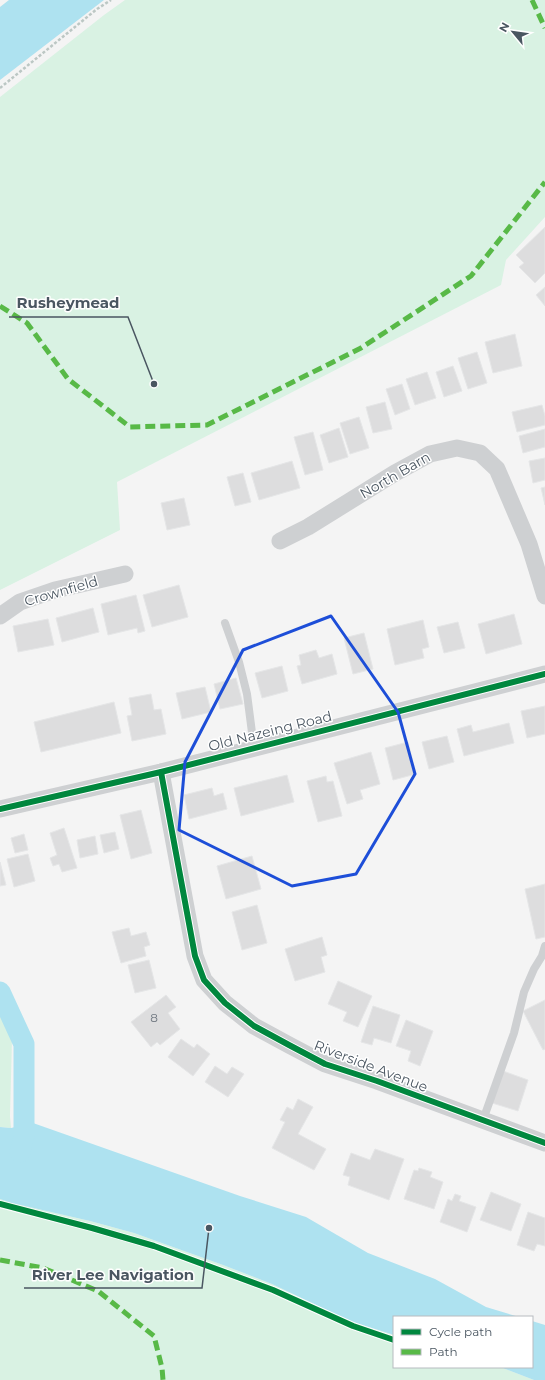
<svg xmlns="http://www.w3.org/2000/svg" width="545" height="1380" font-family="Montserrat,sans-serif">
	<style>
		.green { fill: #d9f2e3 }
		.water { fill: #aee2f0 }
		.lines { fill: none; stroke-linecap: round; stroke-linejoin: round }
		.canal { stroke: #aee2f0; stroke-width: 21 }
		.building { fill: #ddddde; stroke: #e5e6e7 }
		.path { stroke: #bcc7c4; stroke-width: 2.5; stroke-dasharray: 3 2; stroke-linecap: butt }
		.lane { stroke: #ced0d2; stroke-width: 8 }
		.street { stroke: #ced0d2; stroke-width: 17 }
		.quiet { stroke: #58b947; stroke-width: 5; stroke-dasharray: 10 5; stroke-linecap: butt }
		.cycleway-casing { stroke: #fff; stroke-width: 8 }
		.cycleway { stroke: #00873e; stroke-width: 6 }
		.marked { fill: none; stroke: #1d4ed8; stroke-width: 3; stroke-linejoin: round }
		.labels { text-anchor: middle; stroke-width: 3; stroke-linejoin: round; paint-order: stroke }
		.number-label { font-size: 12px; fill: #707881 }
		.street-label { font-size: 14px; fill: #4a5661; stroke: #fff }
		.leader { fill: none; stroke: #4a5661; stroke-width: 1.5 }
		.callout-dot { fill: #4a5661; stroke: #fff; stroke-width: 1.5 }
		.callout-label { font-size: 15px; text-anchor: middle; font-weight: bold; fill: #4a5661; stroke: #fff; stroke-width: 3; stroke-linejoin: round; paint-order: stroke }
	</style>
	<rect width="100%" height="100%" fill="#f4f4f4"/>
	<g class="green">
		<polygon points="125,0 545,0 545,217 506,260 501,285 117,482 120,530 0,590 0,97 104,15"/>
		<polygon points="0,1009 12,1039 10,1116 11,1128 0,1127"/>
		<polygon points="0,1199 13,1203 90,1221 134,1233 223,1265 272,1284 350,1321 394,1335 394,1367 500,1367 534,1380 0,1380"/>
	</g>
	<g class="water">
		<polygon points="9,0 104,0 0,80 0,7"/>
		<polygon points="33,1123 240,1196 306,1217 368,1253 435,1279 486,1307 519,1317 394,1317 394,1335 350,1321 272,1284 223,1265 134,1233 90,1221 12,1203 0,1199 0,1127 11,1128"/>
		<polygon points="532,1321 545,1325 545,1380 534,1380 500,1367 532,1367"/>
	</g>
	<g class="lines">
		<polyline class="canal" points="0,992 24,1044 24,1136 20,1152"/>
	</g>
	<g class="building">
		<polygon points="545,227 545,273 535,283 519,267 524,263 516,255"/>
		<polygon points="545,287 545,306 536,295"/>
		<polygon points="515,334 522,366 493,373 485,342"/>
		<polygon points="477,352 487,383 468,389 458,358"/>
		<polygon points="453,366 462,391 444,397 436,372"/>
		<polygon points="427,372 436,398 415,405 406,379"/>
		<polygon points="402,384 410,409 395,415 386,389"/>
		<polygon points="385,402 392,429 373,433 366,407"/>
		<polygon points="542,405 545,416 545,425 517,432 512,412"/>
		<polygon points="359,417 369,448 350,454 340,423"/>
		<polygon points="339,428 348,457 329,463 320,435"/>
		<polygon points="545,429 545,447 523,453 519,436"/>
		<polygon points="313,432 323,470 305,475 294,437"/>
		<polygon points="545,458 545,480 533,483 529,461"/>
		<polygon points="292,461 300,488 259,500 251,473"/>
		<polygon points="243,473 251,502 235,506 227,477"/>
		<polygon points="545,487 545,505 541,488"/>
		<polygon points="184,498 190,525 167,530 161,503"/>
		<polygon points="179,585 188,617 152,627 143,595"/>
		<polygon points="136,595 145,631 138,633 137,628 108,635 101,604"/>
		<polygon points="93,608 99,632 62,642 56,618"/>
		<polygon points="514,614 522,644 486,654 478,624"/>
		<polygon points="48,619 54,645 18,652 13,626"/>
		<polygon points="423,620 429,647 422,649 424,658 395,665 387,629"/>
		<polygon points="458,622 465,648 444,653 437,627"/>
		<polygon points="364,633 373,669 353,674 344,638"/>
		<polygon points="316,650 319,658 332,654 337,674 302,684 297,666 301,665 299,655"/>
		<polygon points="282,666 288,691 262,698 255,673"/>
		<polygon points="236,678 243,704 220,709 214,684"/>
		<polygon points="205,687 211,712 182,719 176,693"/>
		<polygon points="151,694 154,710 161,709 166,734 132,741 127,716 132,715 129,698"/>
		<polygon points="114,702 121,733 41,752 34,722"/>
		<polygon points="545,706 545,734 527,738 521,711"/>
		<polygon points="509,723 514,743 464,756 457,729 471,725 473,732"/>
		<polygon points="447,736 454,762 429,769 422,742"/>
		<polygon points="408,742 416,774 393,780 385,748"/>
		<polygon points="371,752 380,784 360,790 363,799 347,804 334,763"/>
		<polygon points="287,775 294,802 241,816 234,788"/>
		<polygon points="326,776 327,782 333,781 342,816 318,822 307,781"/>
		<polygon points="212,788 214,796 223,793 227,809 189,819 184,795"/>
		<polygon points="141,810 152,853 131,859 120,815"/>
		<polygon points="64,828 77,868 62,872 59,864 53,866 50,858 57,855 50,833"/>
		<polygon points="115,832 119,849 104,853 100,835"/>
		<polygon points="24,834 28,850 15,853 11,838"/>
		<polygon points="95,836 98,854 80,858 77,840"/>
		<polygon points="28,854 35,881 14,887 7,859"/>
		<polygon points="252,856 261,889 226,899 217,866"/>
		<polygon points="0,862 6,885 0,886"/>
		<polygon points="545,884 545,937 536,939 525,889"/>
		<polygon points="257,905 267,943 242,950 232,912"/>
		<polygon points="129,928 131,936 146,932 150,945 144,947 146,956 121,963 112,932"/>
		<polygon points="322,937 327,955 321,957 325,972 295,981 285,949"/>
		<polygon points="149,960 156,988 135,993 128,965"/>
		<polygon points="338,981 372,996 358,1027 343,1021 347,1012 328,1004"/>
		<polygon points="166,995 176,1007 168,1013 180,1029 160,1045 157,1042 151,1047 131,1022"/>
		<polygon points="545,1000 545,1049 543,1050 523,1011"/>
		<polygon points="373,1006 400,1015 391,1043 374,1038 372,1045 361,1042"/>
		<polygon points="406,1020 433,1031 420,1066 408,1061 411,1051 396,1046"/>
		<polygon points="181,1039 194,1048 197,1044 210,1054 193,1076 168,1057"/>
		<polygon points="215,1066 227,1074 232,1067 244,1074 228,1097 205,1082"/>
		<polygon points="503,1071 528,1080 518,1111 492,1103"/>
		<polygon points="298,1099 313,1107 298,1134 326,1149 314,1170 272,1148 285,1122 280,1120 287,1107 293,1110"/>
		<polygon points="375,1149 404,1159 389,1200 348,1185 350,1177 343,1175 351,1153 370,1160"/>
		<polygon points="419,1168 432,1172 430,1177 443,1182 434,1209 404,1199 414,1170 418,1171"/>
		<polygon points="491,1192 521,1204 511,1231 480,1220"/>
		<polygon points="455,1194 461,1196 459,1201 476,1207 467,1232 440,1222 448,1199 452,1201"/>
		<polygon points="528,1212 545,1218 545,1246 537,1244 534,1251 517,1245"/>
	</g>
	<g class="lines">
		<polyline class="path" points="0,88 97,9 111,0"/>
		<g class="lane">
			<polyline points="225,623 239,662 247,694 254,748"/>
			<polyline points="483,1120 514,1033 524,992 534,969 542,956 545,946"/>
		</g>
		<g class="street">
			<polyline points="280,541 308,527 395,473 430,454 457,448 480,453 497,469 529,544 545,596"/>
			<polyline points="0,616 20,602 55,590 125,574"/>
			<polyline points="161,772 195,956 204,980 225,1003 254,1026 289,1045 325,1064 377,1081 545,1143"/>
			<polyline points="0,809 161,772 545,674"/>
		</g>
		<g class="quiet">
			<polyline points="532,0 545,28"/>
			<polyline points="0,306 27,323 68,379 130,427 207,425 361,348 471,276 545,182"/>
			<polyline points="0,1260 43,1268 98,1291 154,1336 162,1368 163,1380"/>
		</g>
		<defs>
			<g id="cycleway">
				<polyline points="161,772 195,956 204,980 225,1003 254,1026 289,1045 325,1064 377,1081 545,1143"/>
				<polyline points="0,809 161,772 545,674"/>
				<polyline points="0,1204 92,1228 154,1246 273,1290 353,1326 394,1340"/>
			</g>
		</defs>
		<use href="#cycleway" class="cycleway-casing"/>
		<use href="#cycleway" class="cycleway"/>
	</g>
	<path class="marked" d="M331,616L398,712L415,774L356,874L292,886L179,830L185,762L243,650Z"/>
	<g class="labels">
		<g class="number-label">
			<text x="154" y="1022">8</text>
		</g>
		<g class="street-label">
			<text transform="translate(395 475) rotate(-30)" y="5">North Barn</text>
			<text transform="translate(61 591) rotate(-16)" y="5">Crownfield</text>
			<text transform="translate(270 731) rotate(-14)" y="5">Old Nazeing Road</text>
			<text transform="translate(371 1066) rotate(21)" y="5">Riverside Avenue</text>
		</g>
	</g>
	<path class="leader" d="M154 384L128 317H9M209 1228L202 1288H24"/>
	<g class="callout-dot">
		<circle cx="154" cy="384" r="4"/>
		<circle cx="209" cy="1228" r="4"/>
	</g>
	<g class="callout-label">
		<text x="68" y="308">Rusheymead</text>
		<text x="113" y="1280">River Lee Navigation</text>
	</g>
	<rect x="393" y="1316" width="140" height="52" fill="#ffffff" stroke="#b7bbc0"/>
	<rect x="401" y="1329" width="20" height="6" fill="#00873e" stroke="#b7bbc0"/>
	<text x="429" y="1336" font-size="12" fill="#4a5661">Cycle path</text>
	<rect x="401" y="1349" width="20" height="6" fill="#58b947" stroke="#b7bbc0"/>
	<text x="429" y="1356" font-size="12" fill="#4a5661">Path</text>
	<g transform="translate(513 32) rotate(299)" stroke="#ffffff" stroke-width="3" paint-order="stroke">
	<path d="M0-3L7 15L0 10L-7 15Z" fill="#4a5661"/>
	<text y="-6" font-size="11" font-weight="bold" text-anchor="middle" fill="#4a5661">N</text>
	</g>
</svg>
